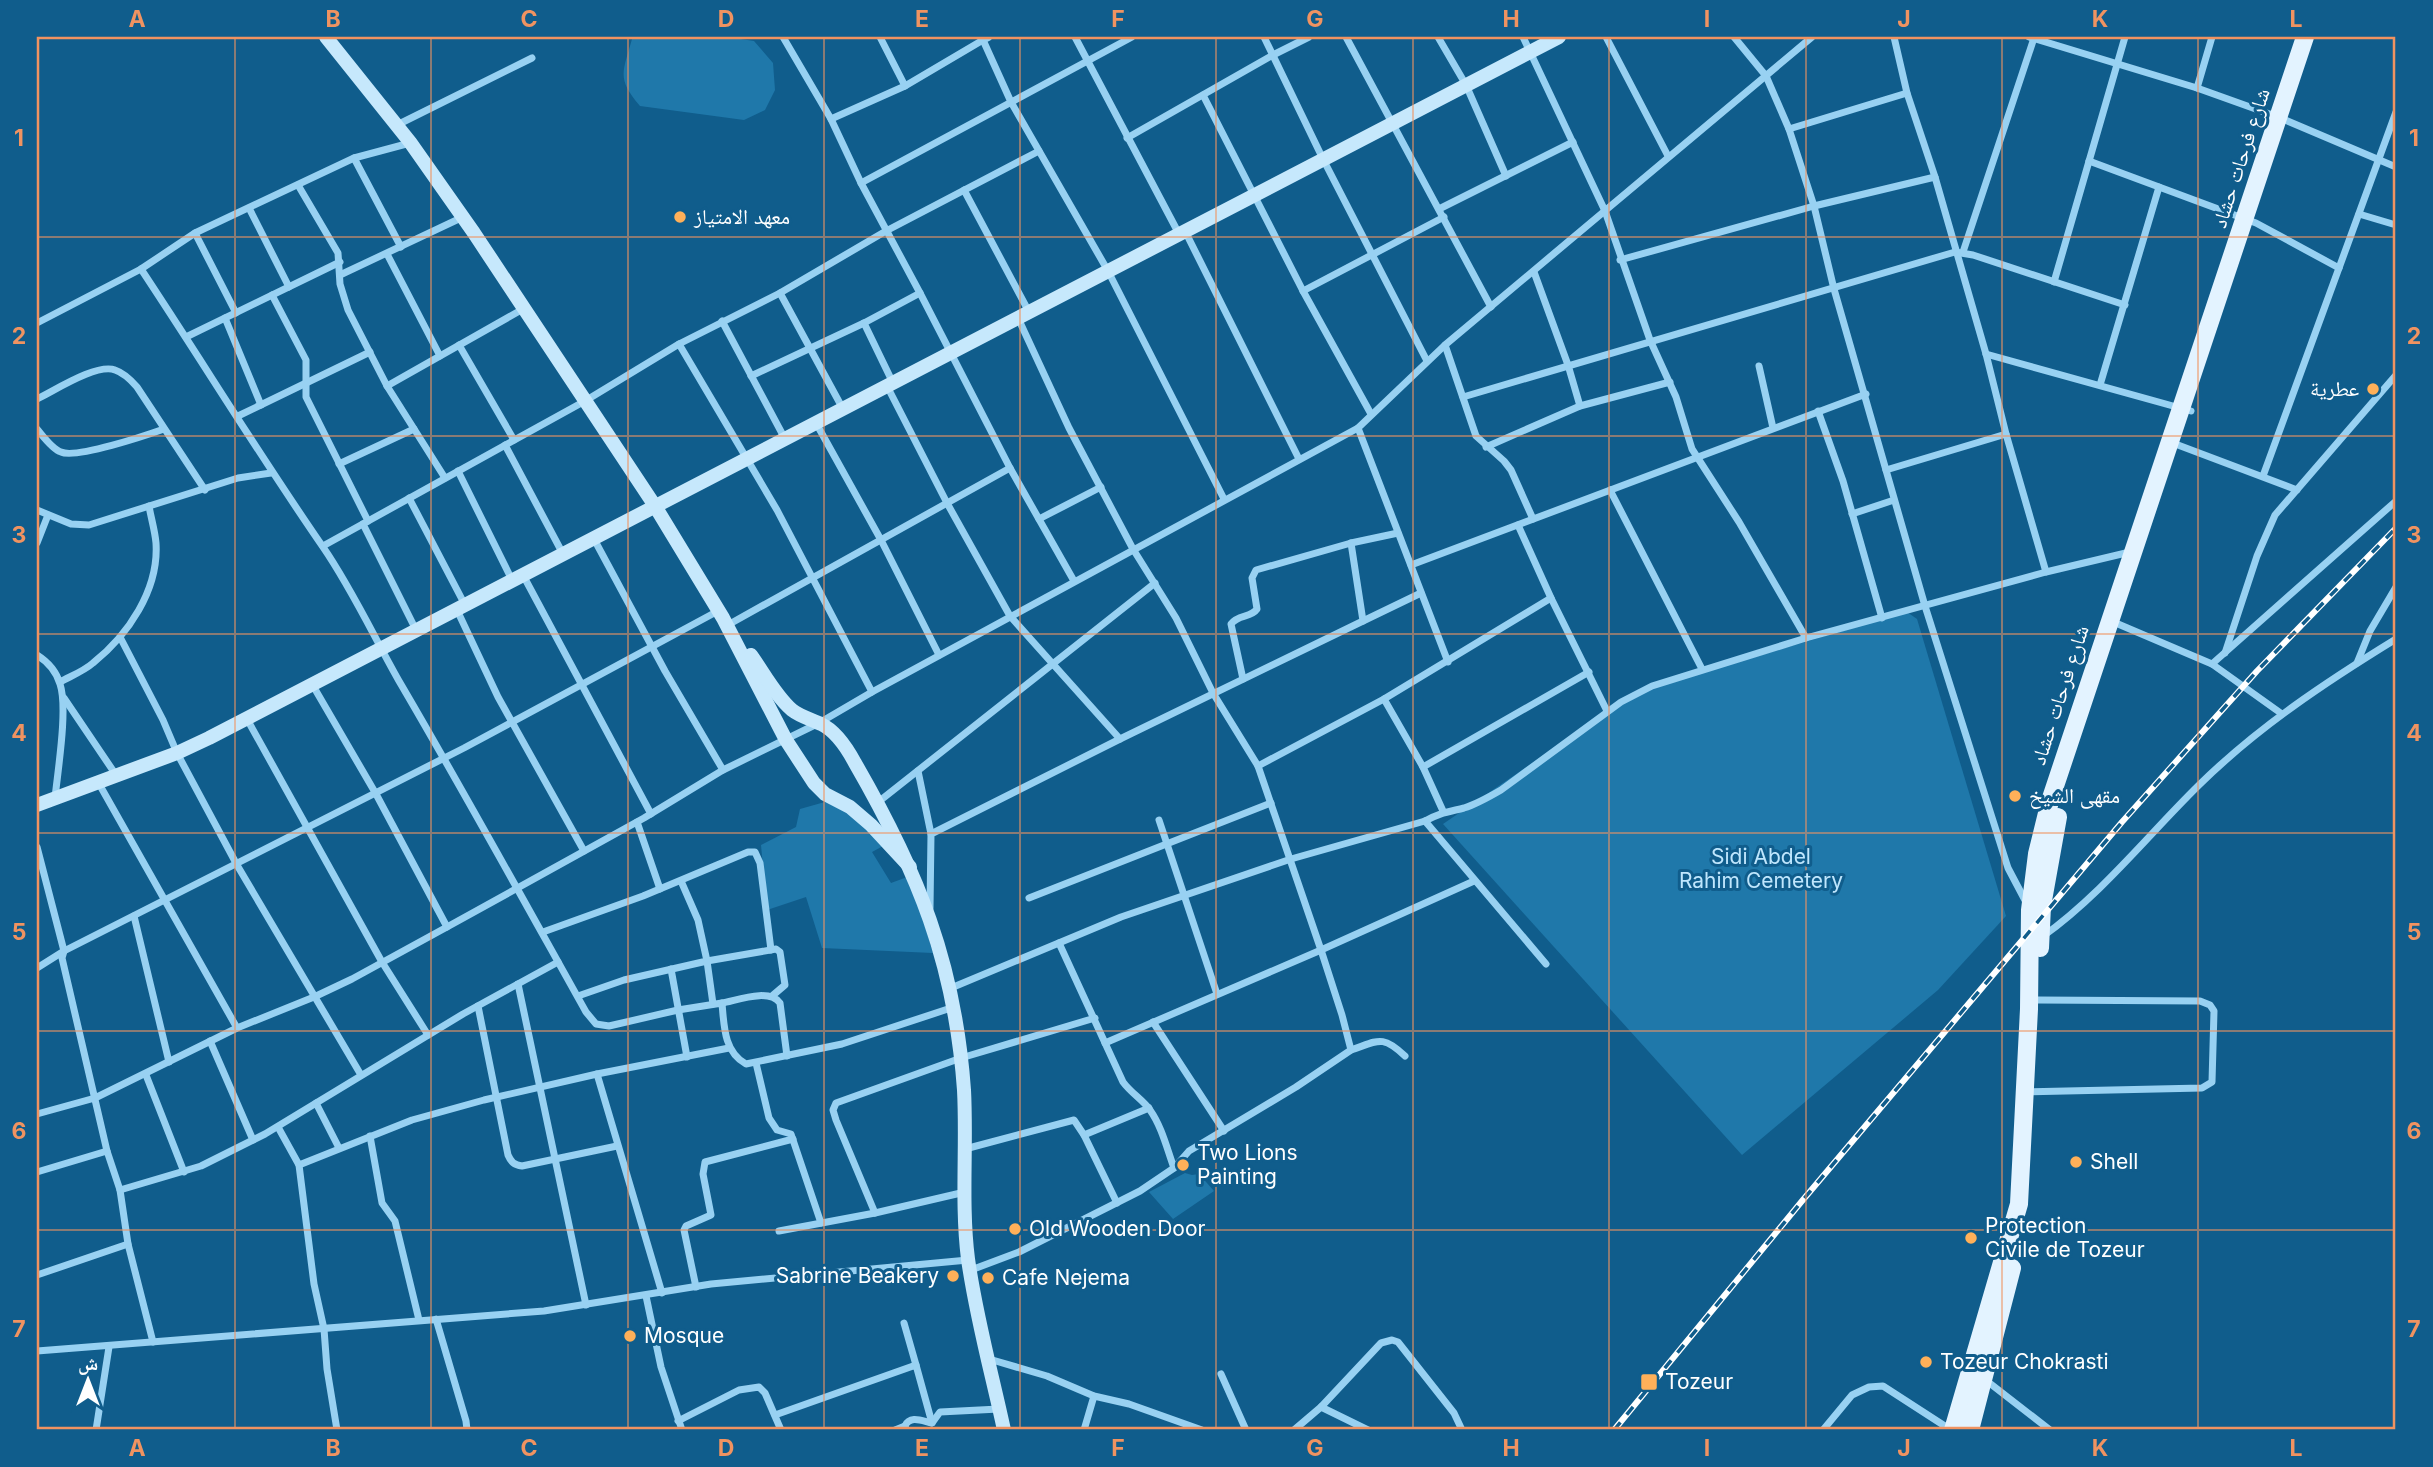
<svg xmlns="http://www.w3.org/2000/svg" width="2433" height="1467" font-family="Inter,'Noto Naskh Arabic',sans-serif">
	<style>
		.green { fill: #1f78aa }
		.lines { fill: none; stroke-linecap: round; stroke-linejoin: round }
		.street { stroke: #98d1f2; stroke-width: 7 }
		.secondary { stroke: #c6e8fc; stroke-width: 14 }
		.primary { stroke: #e3f3ff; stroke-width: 18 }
		.rail-casing { stroke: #fff; stroke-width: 6 }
		.rail { stroke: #105d8c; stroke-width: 3.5; stroke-dasharray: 10; stroke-linecap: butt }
		.grid { fill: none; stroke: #f09361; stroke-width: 2; stroke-opacity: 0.55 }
		.poi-dot { fill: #ffb059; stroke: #105d8c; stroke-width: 2.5 }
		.labels { text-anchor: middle; stroke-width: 6; stroke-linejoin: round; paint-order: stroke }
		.street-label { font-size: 21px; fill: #fff; stroke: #105d8c }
		.poi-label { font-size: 21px; fill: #fff; stroke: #105d8c; text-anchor: start }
		.park-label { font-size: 21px; fill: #bfe6fd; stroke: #105d8c }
		.neatline { fill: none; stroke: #f09361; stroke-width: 2.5 }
		.grid-label { font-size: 23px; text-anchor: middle; font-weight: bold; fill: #f09361 }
	</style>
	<rect width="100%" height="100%" fill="#105d8c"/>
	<g class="green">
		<path d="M636,37H728L754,41L773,63L775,90L765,110L744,120L640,106C616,78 623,72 632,39Z"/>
		<polygon points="1907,612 1917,619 2006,916 1938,990 1742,1155 1443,824 1636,692"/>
		<polygon points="839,798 885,845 872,852 891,883 910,876 933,953 822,948 806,897 767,910 761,845 796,827 800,809"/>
		<polygon points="1185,1173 1192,1175 1199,1174 1214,1191 1173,1219 1149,1192"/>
	</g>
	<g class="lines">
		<g class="street">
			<polyline points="783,37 831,119 861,183 920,293 1010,468 1074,581"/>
			<polyline points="880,37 905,86"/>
			<polyline points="989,37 983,40 1011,102 1108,271 1224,499"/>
			<polyline points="1075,37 1179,234"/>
			<polyline points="1264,37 1323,159 1427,361"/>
			<polyline points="1346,37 1491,307"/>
			<polyline points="1438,37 1466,85 1506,176"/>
			<polyline points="1523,37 1605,211 1650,340 1676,397 1692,449 1739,522 1806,638"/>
			<polyline points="1606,37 1668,156"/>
			<polyline points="1734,37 1766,76 1789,129 1814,206 1834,289 1925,606 2008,868 2027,904"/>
			<polyline points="1894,37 1907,93 1935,177 1986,354 2006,434 2046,572"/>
			<polyline points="2029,37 2197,88 2278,117 2396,167"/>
			<polyline points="2197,88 2212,37"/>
			<polyline points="1203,95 1303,291 1371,414"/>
			<polyline points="831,119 905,86 983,40 982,37"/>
			<polyline points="397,125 532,58"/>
			<polyline points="1789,129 1907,93"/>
			<polyline points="1127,138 1273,55 1309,37"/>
			<polyline points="354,158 401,247"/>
			<polyline points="2089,161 2256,223 2339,268"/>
			<polyline points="861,183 1132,37"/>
			<polyline points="298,185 338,253 340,284 348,310 387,386 445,478"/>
			<polyline points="964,190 1029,312"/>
			<polyline points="249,208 289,287"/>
			<polyline points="1439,209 1573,142"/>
			<polyline points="2359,214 2396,225"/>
			<polyline points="1185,231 1299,459"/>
			<polyline points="195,233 236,313"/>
			<polyline points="1963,252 2034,38"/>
			<polyline points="387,254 440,356"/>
			<polyline points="1620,260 1814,206 1935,177"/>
			<path d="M141,269C202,361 260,456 323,547C352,589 374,637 399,681C463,790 524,901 586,1012L596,1024L609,1026L678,1010L722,1003C724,1026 724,1052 746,1064L842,1044L954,1007"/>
			<polyline points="1534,272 1568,365 1580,406"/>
			<polyline points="340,275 463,217"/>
			<polyline points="2054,282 2125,37"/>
			<polyline points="1303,291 1444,217"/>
			<polyline points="780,293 843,409"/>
			<polyline points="272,295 306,360 306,397 368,521"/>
			<polyline points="225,318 261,405"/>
			<path d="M1018,318L1069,428L1133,549L1176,618L1213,693L1258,766L1321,950L1342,1015L1351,1050C1378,1041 1382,1034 1405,1056"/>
			<polyline points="722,321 785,439"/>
			<polyline points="37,323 141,269 195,233 354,158 410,143"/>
			<polyline points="864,323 893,383"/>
			<polyline points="186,337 340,262"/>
			<polyline points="679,344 777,510 872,692"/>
			<polyline points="459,345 514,440"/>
			<polyline points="1445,345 1476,436 1504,461 1511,470 1533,519"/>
			<polyline points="1986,354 2191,411"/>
			<polyline points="1759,366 1773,428"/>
			<polyline points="751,376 864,323 920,293"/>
			<polyline points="2100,385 2159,187"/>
			<polyline points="387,386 523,309"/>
			<polyline points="887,386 947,503 1010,616 1120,739 1363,621 1351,543"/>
			<polyline points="1463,397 1955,252 1973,255 2125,305"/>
			<path d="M37,399C54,391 97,363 115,370C124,373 131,380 137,387L205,490"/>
			<polyline points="1818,411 1843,481 1882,618"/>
			<polyline points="238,416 370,352"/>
			<polyline points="816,423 881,540 939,655"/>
			<polyline points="1358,428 1448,662"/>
			<path d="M37,429C43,436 52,449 61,452C76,459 147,435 164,429"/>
			<polyline points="2170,442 2297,490"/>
			<polyline points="505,445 563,554"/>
			<polyline points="1486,447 1580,406 1670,382"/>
			<polyline points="339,464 414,429"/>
			<polyline points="1886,470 2006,434"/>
			<polyline points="458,471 512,580"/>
			<polyline points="2263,476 2396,112"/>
			<polyline points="1610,490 1702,669"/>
			<polyline points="409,498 465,605"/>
			<polyline points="37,510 71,524 89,525 238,478 271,473"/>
			<polyline points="1852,514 1894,500"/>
			<polyline points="1039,519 1101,487"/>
			<polyline points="363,524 416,630"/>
			<polyline points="1518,525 1551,598 1607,711"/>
			<polyline points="594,539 665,671 723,770"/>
			<polyline points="37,543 48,515"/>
			<polyline points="323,546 585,401 679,344 780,293 886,231 1039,151"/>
			<polyline points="1411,565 1866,394"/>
			<polyline points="523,575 651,814"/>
			<polyline points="457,610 498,697 584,851"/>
			<polyline points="1363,621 1421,593"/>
			<polyline points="2111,621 2212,664 2282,714"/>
			<polyline points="726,626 1010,468"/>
			<polyline points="120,637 163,720 177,753 237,865 361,1075"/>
			<polyline points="2225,653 2257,556 2275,515 2396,375"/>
			<path d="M37,655C48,662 56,670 60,684C68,708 58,769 55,798"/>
			<polyline points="2357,663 2370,631 2396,587"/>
			<polyline points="2212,664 2396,501"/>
			<path d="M1243,679L1231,624C1238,614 1251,618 1257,609L1252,578L1256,570L1351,543L1398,533"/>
			<path d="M60,682C71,676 84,671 93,663C128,635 159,590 156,543C155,531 151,518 149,506"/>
			<polyline points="64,698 116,775"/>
			<polyline points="1384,699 1423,767 1443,811"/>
			<polyline points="247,719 382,962 428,1035"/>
			<polyline points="1258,766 1384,699 1551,598"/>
			<polyline points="1423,767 1589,672"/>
			<polyline points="918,771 931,834"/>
			<polyline points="98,782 237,1028"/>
			<polyline points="877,803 1155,583"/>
			<polyline points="1159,820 1217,994"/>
			<polyline points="1425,821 1546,964"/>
			<polyline points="637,822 660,889"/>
			<polyline points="37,847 64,951 62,958 107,1151"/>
			<polyline points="1029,898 1271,803"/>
			<polyline points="930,908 931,834 1120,739"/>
			<polyline points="134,916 169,1062"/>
			<polyline points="447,927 644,818 723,770 819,723 872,692 1358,428 1445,345 1812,37"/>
			<polyline points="543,932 643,896 748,852 755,852 760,863 771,950"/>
			<path d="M2042,937C2102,894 2147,836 2199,785C2258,727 2326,682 2396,639"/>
			<path d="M1059,943L1123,1082C1131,1093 1143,1100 1150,1110C1162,1127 1167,1149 1174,1168"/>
			<polyline points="37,968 64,951 464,748 718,611"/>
			<polyline points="671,969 687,1057"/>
			<polyline points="518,984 586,1305"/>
			<path d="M951,988L1121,917L1291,859L1425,821C1439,813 1448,812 1464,808C1477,804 1489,797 1501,790L1621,702L1652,686L1806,638L2046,572L2130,552"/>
			<polyline points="578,996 624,980 707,961 698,920 681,881"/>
			<path d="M722,1003C738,1000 769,988 780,1003L787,1056"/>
			<polyline points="713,1004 707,961 776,949 780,952 785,985 772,996"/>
			<path d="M478,1006L508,1155C511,1162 514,1165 522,1166L617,1146"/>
			<polyline points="1153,1022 1224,1131"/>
			<polyline points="210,1041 253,1140"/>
			<polyline points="1105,1043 1321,950 1474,881"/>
			<polyline points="756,1063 769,1118 777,1130 791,1134 821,1223"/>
			<polyline points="597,1074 729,1048"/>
			<polyline points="146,1075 184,1172"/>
			<polyline points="2025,1092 2202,1088 2212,1082 2214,1011 2210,1005 2200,1001 2038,1000"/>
			<polyline points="316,1103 339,1148"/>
			<polyline points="37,1114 95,1098 237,1028 314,997 352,979 447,927 376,794 312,684"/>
			<polyline points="278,1127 299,1165 314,1284 324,1329 327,1369 337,1430"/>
			<polyline points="1084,1135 1149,1108"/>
			<polyline points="370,1136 382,1203 395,1221 419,1320"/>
			<polyline points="965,1149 1074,1120 1084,1135 1117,1203"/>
			<polyline points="299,1165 412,1120 484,1100 597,1074 662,1293"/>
			<polyline points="37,1172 107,1151 120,1190 128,1244 153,1342"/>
			<polyline points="120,1190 201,1166 265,1134 463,1014 558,962"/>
			<polyline points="875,1213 836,1120 833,1110 836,1103 961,1058 1095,1018"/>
			<polyline points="779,1231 875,1213 965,1192"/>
			<polyline points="971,1270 1019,1252 1140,1191 1174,1168 1189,1151 1296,1087 1351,1050"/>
			<polyline points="37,1275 128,1244"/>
			<polyline points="696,1287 684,1230 686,1226 711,1215 703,1174 705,1162 793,1139"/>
			<polyline points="646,1296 661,1367 682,1430"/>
			<polyline points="436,1319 466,1421 467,1430"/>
			<polyline points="904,1323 916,1365"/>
			<polyline points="37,1351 544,1311 711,1284 968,1260"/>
			<polyline points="989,1359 1047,1376 1094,1396 1129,1404 1202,1430"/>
			<polyline points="1221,1374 1246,1430"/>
			<polyline points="1983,1378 2050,1430"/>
			<polyline points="1321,1407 1368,1430"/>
			<polyline points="775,1415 916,1365 932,1423"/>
			<polyline points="678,1421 739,1390 759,1387 765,1393 781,1430"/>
			<polyline points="96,1430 109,1347"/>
			<polyline points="895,1430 905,1426"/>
			<path d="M906,1430L905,1426C910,1415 922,1421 932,1423L940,1412L999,1409"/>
			<polyline points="1084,1430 1094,1396"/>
			<polyline points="1294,1430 1321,1407 1381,1343 1392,1340 1398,1342 1454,1413 1462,1430"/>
			<polyline points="1823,1430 1852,1395 1869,1387 1883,1386 1951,1430"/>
		</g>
		<g class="secondary">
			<polyline points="326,37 410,142 474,233 655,506 723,618 786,740 814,783 825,794 850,807 871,825 910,867"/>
			<path d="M751,655C764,673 775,695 792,710C801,717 811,719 821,724C836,731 847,748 855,763C918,872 955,963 964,1090C967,1146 961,1204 968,1259C976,1317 992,1374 1004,1430"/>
			<polyline points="37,805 177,753 209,738 1559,37"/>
		</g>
		<g class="primary">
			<polyline points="2040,948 2042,906 2058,817"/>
			<polyline points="1953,1430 2019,1204 2029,1009 2030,910 2037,854 2050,801 2305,37"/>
			<polyline points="1970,1430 2012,1268"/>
		</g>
		<defs>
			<polyline id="rail" points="1614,1430 1802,1201 2122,822 2257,671 2396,528"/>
		</defs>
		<use href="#rail" class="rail-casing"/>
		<use href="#rail" class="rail"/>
	</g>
	<path class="grid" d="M235,37V1430M431,37V1430M628,37V1430M824,37V1430M1020,37V1430M1216,37V1430M1413,37V1430M1609,37V1430M1806,37V1430M2002,37V1430M2198,37V1430M37,237H2396M37,436H2396M37,634H2396M37,833H2396M37,1031H2396M37,1230H2396"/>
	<g class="poi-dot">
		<circle cx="680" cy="217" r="7"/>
		<circle cx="2373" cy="389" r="7"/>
		<circle cx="2015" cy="796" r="7"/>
		<circle cx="2076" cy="1162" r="7"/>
		<circle cx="1183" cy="1165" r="7"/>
		<circle cx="1015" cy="1229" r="7"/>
		<circle cx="1971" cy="1238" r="7"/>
		<circle cx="953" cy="1276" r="7"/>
		<circle cx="988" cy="1278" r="7"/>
		<circle cx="630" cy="1336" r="7"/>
		<circle cx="1926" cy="1362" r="7"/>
		<rect x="1640" y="1373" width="18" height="18" rx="3.5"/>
	</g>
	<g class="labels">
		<g class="street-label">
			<text transform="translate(2241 158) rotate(-72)" y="7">شارع فرحات حشاد</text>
			<text transform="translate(2060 695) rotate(-72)" y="7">شارع فرحات حشاد</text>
		</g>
		<g class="poi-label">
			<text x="694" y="224">معهد الامتياز</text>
			<text x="2359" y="396" text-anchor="end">عطرية</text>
			<text x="2029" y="803">مقهى الشيخ</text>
			<text x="1197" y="1160">Two Lions<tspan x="1197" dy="24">Painting</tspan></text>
			<text x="2090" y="1169">Shell</text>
			<text x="1985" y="1233">Protection<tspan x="1985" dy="24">Civile de Tozeur</tspan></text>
			<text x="1029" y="1236">Old Wooden Door</text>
			<text x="939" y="1283" text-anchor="end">Sabrine Beakery</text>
			<text x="1002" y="1285">Cafe Nejema</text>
			<text x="644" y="1343">Mosque</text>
			<text x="1940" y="1369">Tozeur Chokrasti</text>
			<text x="1665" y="1389">Tozeur</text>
		</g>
		<g class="park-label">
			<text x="1761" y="864">Sidi Abdel<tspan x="1761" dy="24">Rahim Cemetery</tspan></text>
		</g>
	</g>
	<rect width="2433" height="1467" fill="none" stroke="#105d8c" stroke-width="77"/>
	<g transform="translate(88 1380)" stroke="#105d8c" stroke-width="5" paint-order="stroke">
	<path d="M0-5L12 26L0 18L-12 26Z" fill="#ffffff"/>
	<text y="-10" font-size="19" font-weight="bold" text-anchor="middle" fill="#ffffff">ش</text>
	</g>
	<rect x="38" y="38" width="2356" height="1390" class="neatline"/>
	<g class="grid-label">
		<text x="137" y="27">A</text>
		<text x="333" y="27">B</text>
		<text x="529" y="27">C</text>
		<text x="726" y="27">D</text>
		<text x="922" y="27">E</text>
		<text x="1118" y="27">F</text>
		<text x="1315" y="27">G</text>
		<text x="1511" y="27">H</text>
		<text x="1707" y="27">I</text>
		<text x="1904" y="27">J</text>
		<text x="2100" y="27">K</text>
		<text x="2296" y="27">L</text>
		<text x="19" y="146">1</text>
		<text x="2414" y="146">1</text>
		<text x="19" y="344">2</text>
		<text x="2414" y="344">2</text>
		<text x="19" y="543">3</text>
		<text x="2414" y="543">3</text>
		<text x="19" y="741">4</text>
		<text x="2414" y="741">4</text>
		<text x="19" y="940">5</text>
		<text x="2414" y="940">5</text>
		<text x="19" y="1139">6</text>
		<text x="2414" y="1139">6</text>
		<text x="19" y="1337">7</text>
		<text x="2414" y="1337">7</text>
		<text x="137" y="1456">A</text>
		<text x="333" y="1456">B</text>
		<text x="529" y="1456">C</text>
		<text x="726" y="1456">D</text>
		<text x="922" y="1456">E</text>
		<text x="1118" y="1456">F</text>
		<text x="1315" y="1456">G</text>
		<text x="1511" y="1456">H</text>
		<text x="1707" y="1456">I</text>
		<text x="1904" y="1456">J</text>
		<text x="2100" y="1456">K</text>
		<text x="2296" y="1456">L</text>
	</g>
</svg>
